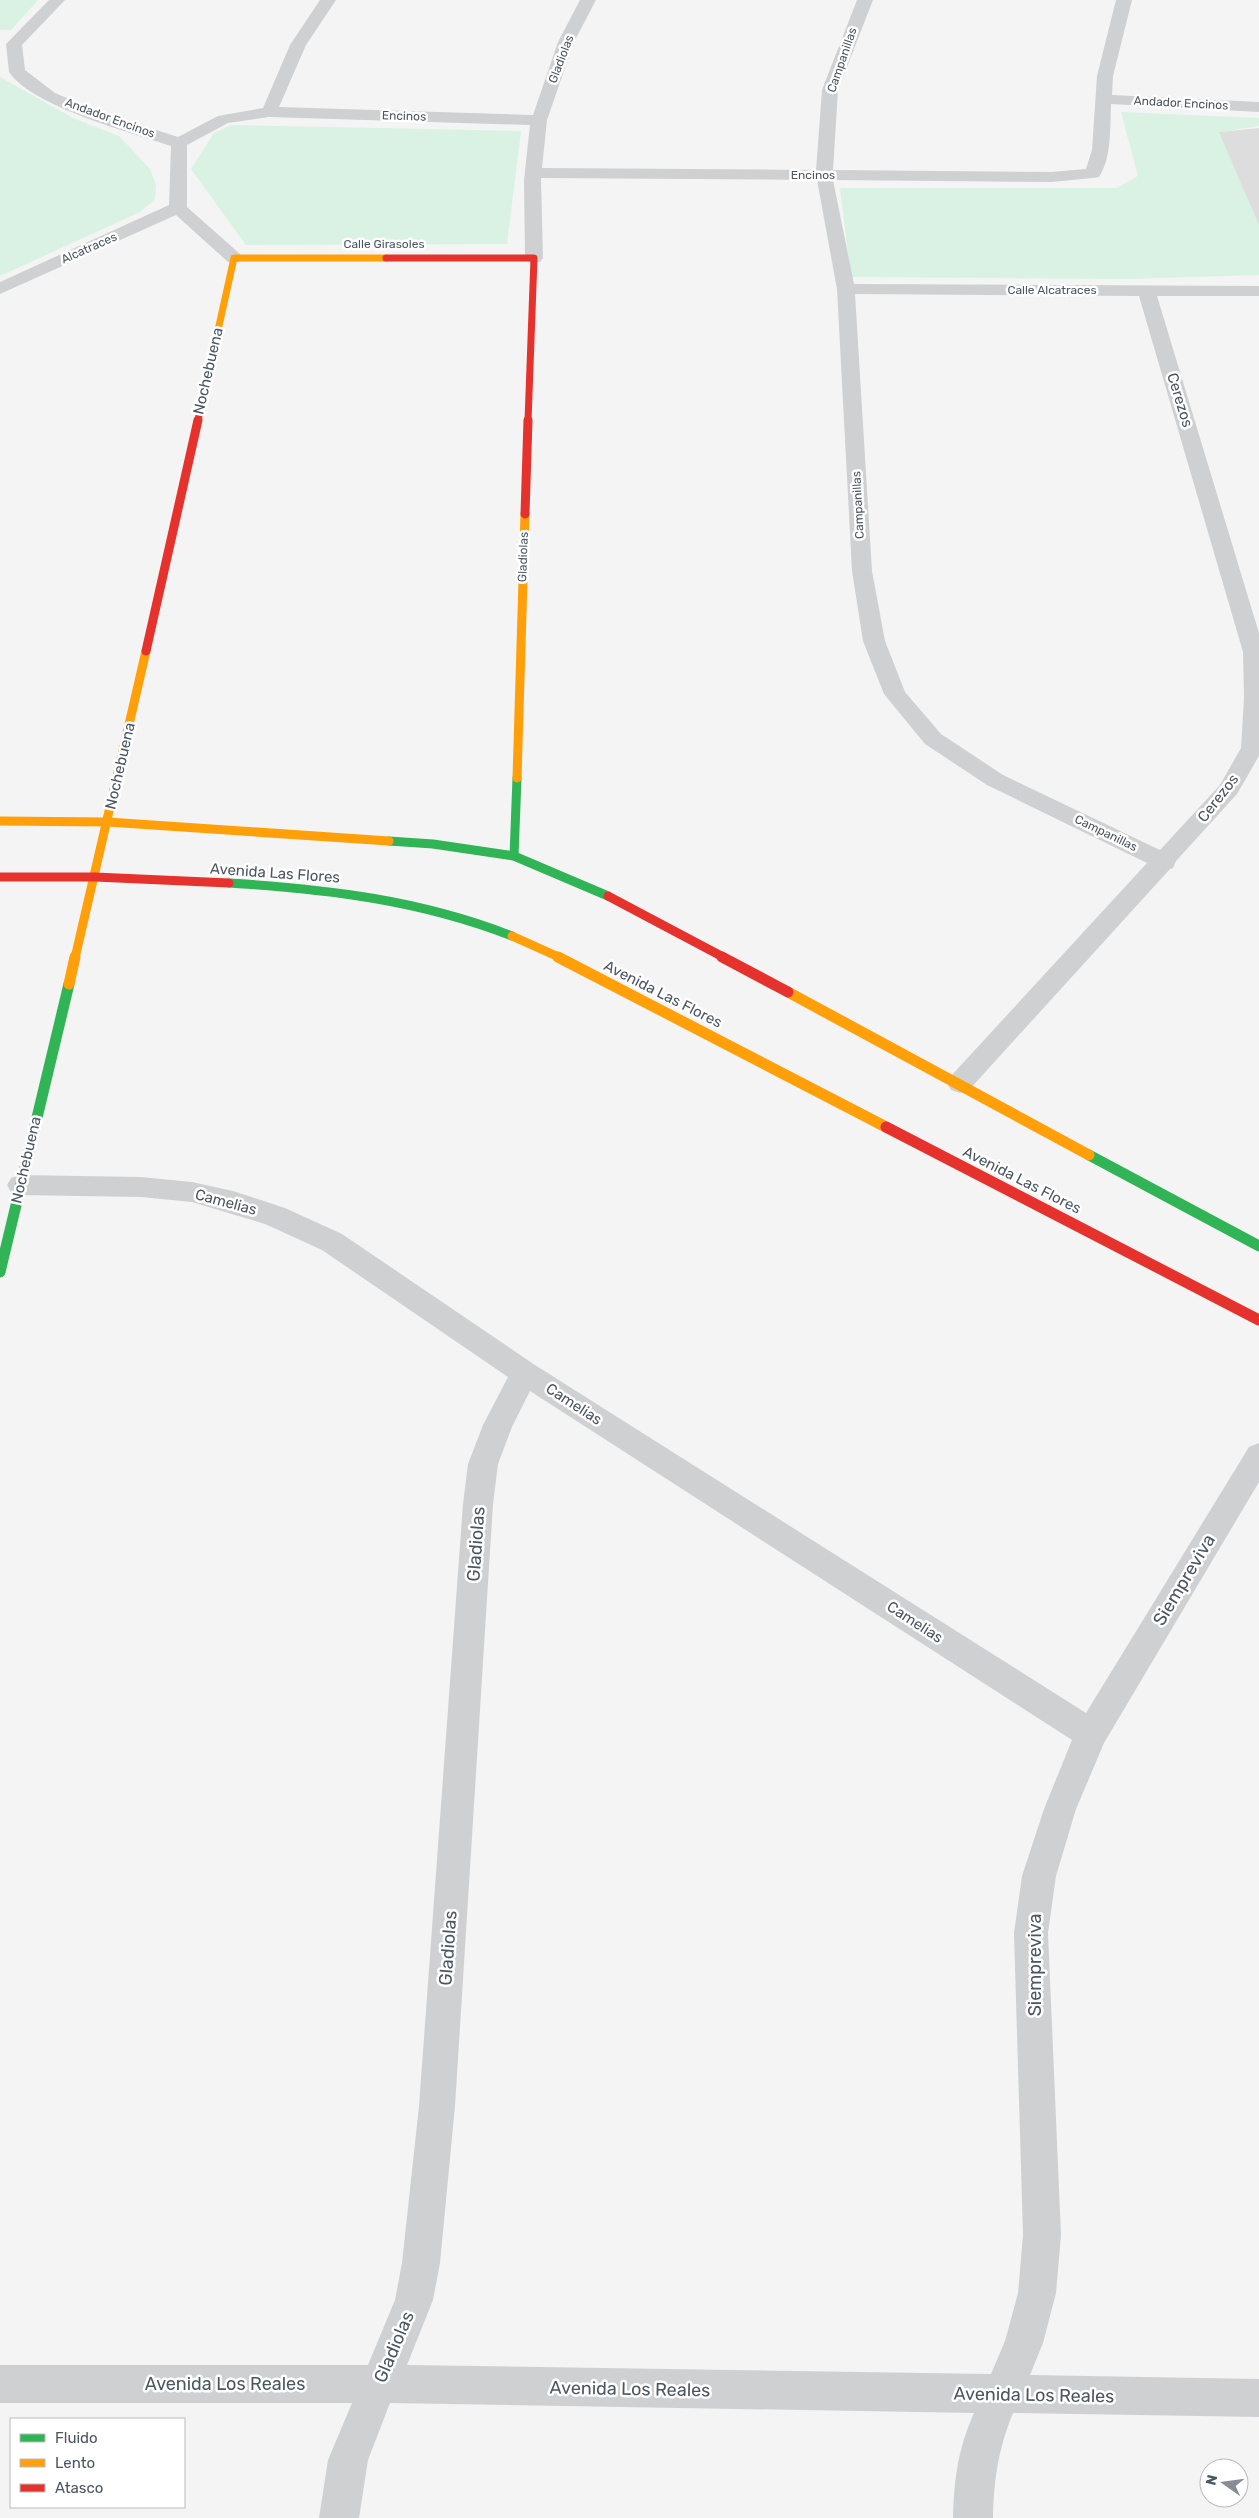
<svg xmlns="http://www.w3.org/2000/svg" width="1259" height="2518" font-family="Rubik,sans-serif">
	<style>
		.green { fill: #d9f2e3 }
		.building { fill: #ddddde }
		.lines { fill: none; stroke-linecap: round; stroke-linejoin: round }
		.street { fill: #ced0d2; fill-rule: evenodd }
		.fast-far1 { stroke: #30b455; stroke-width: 9 }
		.fast { stroke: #30b455; stroke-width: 11 }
		.slow-far2 { stroke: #ff9f0a; stroke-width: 7 }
		.slow-far1 { stroke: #ff9f0a; stroke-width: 9 }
		.slow { stroke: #ff9f0a; stroke-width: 11 }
		.jam-far2 { stroke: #e5322d; stroke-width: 7 }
		.jam-far1 { stroke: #e5322d; stroke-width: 9 }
		.jam { stroke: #e5322d; stroke-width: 11 }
		.labels { text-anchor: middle; stroke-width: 5; stroke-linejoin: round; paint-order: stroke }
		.far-street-label { font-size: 12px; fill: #4a5661; stroke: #fff }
		.street-label { font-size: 15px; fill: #4a5661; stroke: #fff }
		.near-street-label { font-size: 18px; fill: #4a5661; stroke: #fff }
	</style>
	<rect width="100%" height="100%" fill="#f4f4f4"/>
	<g class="green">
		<polygon points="0,0 38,0 11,30 0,30"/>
		<polygon points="0,77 73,118 119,136 150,169 156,185 155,199 140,212 0,276"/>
		<polygon points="1121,112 1259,118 1259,126 1220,132 1259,225 1259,275 1127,279 851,277 840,188 1117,188 1138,176"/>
		<polygon points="231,125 521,131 507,244 246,245 191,169 214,133"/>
	</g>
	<polygon class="building" points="1259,128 1259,225 1219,132"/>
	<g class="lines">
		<g class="street">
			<path d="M49,0H65L22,45L25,70L55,93L97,111L178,137L218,116L263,108L290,45L320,0H336L306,45L279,107L533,115L558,42L580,0H596L574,42L547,120L542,168L816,170L822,90L857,0H873L838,90L833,170L1051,172L1086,169L1092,150L1097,76L1116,0H1132L1113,76L1112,95L1259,102V112L1111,104C1110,127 1112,157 1099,177L1093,178L1051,182L833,180L854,284L1259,286V296H1157L1259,633V756L1237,794L1176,861L1173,868L1170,869L969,1090L960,1093L951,1090L947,1083L951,1076L1147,863L987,785L925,744L884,694L863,641L852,571L837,289L817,180L541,178L543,258L540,262H528L525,258L524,180L530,125L269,117L228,123L187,145V207L240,254L243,258L240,262H228L176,215L0,294V282L169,205L171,146C130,132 33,107 9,72L6,44ZM855,294L1139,296L1243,652L1244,698L1241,748L1220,785L1160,850L1003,775L941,734L905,692L885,641L872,571Z"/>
			<path d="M20,1175L141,1177L192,1182L233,1191L285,1208L342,1234L535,1365L1086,1713L1249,1447L1259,1443V1482L1104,1743L1076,1809L1056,1876L1048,1933L1061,2235L1056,2293L1043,2343L1030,2375L1259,2379V2417L1013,2413C998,2450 994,2479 993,2518H953C954,2479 958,2449 974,2413L390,2403L368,2460L359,2518H319L328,2460L352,2403H0V2365H368L395,2300L402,2263L419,2106L463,1504L468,1464L483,1425L508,1377L322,1250L265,1224L192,1202L141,1197L20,1195L11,1192L7,1185L11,1178ZM530,1391L1072,1740L1044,1809L1022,1876L1014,1933L1023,2235L1018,2293L1005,2341L991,2374L407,2365L433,2300L440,2263L455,2106L493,1504L498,1464L512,1427Z"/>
		</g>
		<g class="fast-far1">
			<polyline points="389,841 433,844 514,856 608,896"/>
			<polyline points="514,856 517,778"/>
			<path d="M229,883C327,889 420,900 512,936"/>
		</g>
		<g class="fast">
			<polyline points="1089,1155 1259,1246"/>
			<polyline points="0,1272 69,984"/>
		</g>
		<polyline class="slow-far2" points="199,416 234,258 386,258"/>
		<g class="slow-far1">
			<polyline points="517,778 525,514"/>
			<polyline points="0,821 108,822 389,841"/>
			<polyline points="512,936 561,958"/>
			<polyline points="75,958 146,651"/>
		</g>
		<g class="slow">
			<polyline points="558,957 886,1127"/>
			<polyline points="69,984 75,957"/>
			<polyline points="788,992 1089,1155"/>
		</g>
		<g class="jam-far2">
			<polyline points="386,258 534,258 528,421"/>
			<polyline points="198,421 199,416"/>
		</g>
		<g class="jam-far1">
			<polyline points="525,514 528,420"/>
			<polyline points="146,651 198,420"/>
			<polyline points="0,877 95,877 229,883"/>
			<polyline points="608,896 725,958"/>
		</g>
		<g class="jam">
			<polyline points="722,957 788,992"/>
			<polyline points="886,1127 1259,1320"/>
		</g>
	</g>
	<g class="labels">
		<g class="far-street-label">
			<text transform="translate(561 59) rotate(-69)" y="4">Gladiolas</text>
			<text transform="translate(842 60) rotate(-71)" y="4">Campanillas</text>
			<text transform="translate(1181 103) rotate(3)" y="4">Andador Encinos</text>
			<text transform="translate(404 116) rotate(2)" y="4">Encinos</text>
			<text transform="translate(110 118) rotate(20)" y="4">Andador Encinos</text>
			<text x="813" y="179">Encinos</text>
			<text x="384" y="248">Calle Girasoles</text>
			<text transform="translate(89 248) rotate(-24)" y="4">Alcatraces</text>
			<text x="1052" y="294">Calle Alcatraces</text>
			<text transform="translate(858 505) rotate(-93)" y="4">Campanillas</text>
			<text transform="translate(523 557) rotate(-88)" y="4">Gladiolas</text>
			<text transform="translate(1106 833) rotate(26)" y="4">Campanillas</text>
		</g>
		<g class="street-label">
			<text transform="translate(208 371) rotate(-77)" y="5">Nochebuena</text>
			<text transform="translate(1180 400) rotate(73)" y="5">Cerezos</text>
			<text transform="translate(120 766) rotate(-77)" y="5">Nochebuena</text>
			<text transform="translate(1218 798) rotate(-52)" y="5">Cerezos</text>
			<text transform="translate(275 873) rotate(4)" y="5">Avenida Las Flores</text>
			<text transform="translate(663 994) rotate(27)" y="5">Avenida Las Flores</text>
			<text transform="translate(26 1160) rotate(-77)" y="5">Nochebuena</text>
			<text transform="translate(1022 1180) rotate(27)" y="5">Avenida Las Flores</text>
			<text transform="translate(226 1202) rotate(15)" y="5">Camelias</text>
			<text transform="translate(574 1404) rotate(33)" y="5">Camelias</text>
			<text transform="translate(915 1622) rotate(33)" y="5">Camelias</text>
		</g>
		<g class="near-street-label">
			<text transform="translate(476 1544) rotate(-86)" y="6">Gladiolas</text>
			<text transform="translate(1184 1580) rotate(-59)" y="6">Siempreviva</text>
			<text transform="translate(448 1948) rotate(-86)" y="6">Gladiolas</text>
			<text transform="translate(1035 1965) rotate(-90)" y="6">Siempreviva</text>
			<text transform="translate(394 2347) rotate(-67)" y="6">Gladiolas</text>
			<text x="225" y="2390">Avenida Los Reales</text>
			<text transform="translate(630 2389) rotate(1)" y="6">Avenida Los Reales</text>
			<text transform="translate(1034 2395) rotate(1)" y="6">Avenida Los Reales</text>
		</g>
	</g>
	<rect x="10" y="2418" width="175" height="90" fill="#ffffff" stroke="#b7bbc0"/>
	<rect x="20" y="2434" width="25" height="8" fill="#30b455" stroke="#b7bbc0"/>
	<text x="55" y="2443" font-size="15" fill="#4a5661">Fluido</text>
	<rect x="20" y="2459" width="25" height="8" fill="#ff9f0a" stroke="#b7bbc0"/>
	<text x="55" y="2468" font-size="15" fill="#4a5661">Lento</text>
	<rect x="20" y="2484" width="25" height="8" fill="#e5322d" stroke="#b7bbc0"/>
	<text x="55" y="2493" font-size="15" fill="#4a5661">Atasco</text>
	<g transform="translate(1224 2483) rotate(284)"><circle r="24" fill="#ffffff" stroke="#b7bbc0"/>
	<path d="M0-4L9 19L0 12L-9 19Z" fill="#868d94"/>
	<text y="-8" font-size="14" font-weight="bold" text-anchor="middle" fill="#4a5661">N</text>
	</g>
</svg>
